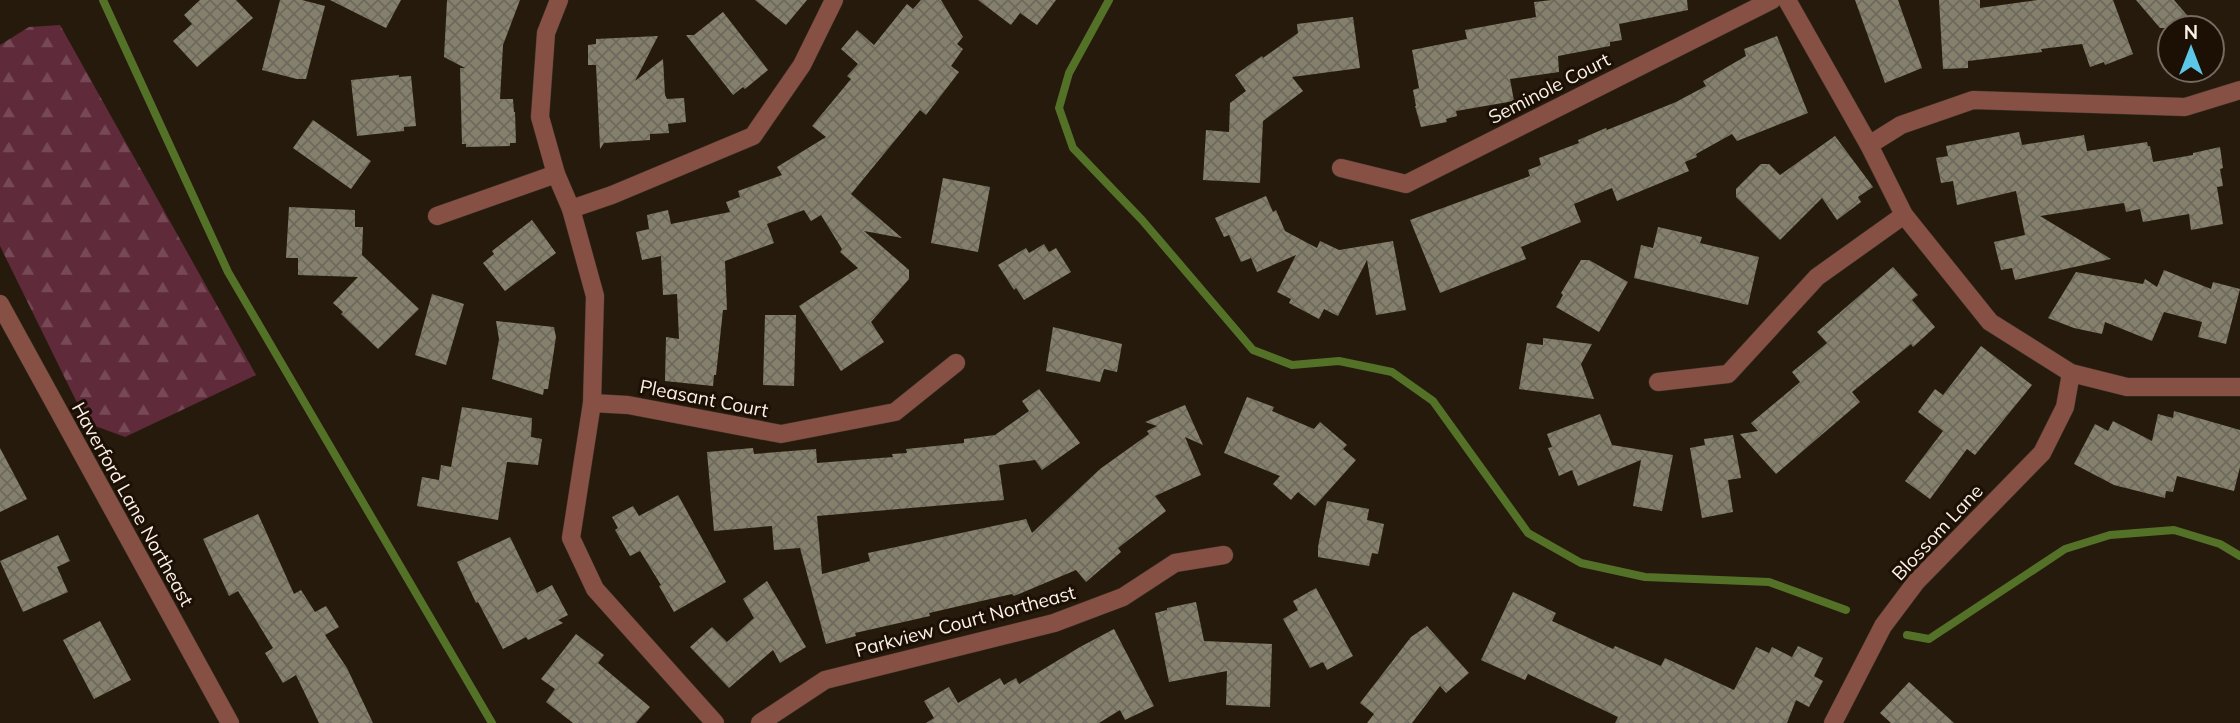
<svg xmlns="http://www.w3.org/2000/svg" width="2240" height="723" font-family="Mulish,sans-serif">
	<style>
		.forest { fill: url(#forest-firs) }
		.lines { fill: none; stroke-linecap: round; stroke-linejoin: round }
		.stream { stroke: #547128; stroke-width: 8 }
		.building { fill: url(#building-cross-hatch) }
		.minor-casing { stroke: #3f3427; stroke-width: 19 }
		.minor { stroke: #865144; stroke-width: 18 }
		.labels { text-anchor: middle; stroke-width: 6; stroke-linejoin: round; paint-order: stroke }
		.street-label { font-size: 19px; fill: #faf1e8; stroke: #1c1005 }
	</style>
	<defs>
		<pattern id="forest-firs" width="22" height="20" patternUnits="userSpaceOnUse" patternTransform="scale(1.75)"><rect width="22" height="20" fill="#5f2a39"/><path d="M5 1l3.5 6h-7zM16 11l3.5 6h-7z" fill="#774956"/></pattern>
		<pattern id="building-cross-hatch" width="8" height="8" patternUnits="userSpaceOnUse" patternTransform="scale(1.75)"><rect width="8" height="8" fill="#84806c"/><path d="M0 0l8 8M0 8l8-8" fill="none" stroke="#6d6a5d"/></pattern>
	</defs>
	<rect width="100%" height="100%" fill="#261a0d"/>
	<polygon class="forest" points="60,25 256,375 125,437 87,423 0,246 0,45 29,27"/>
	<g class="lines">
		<g class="stream">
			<polyline points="103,0 228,272 492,723"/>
			<polyline points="1109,0 1069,73 1059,108 1073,148 1142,220 1253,350 1292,365 1339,361 1392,372 1433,401 1528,533 1581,563 1645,577 1769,582 1846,610"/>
			<polyline points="1907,635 1929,639 2065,549 2110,535 2174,530 2220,544 2240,556"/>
		</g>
	</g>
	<g class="building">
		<polygon points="200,0 236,0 253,18 197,67 173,41 192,24 184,15"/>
		<polygon points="280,0 302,0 325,6 306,79 297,79 262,70"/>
		<polygon points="330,0 401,0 386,28"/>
		<polygon points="447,0 520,0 503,45 500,99 513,99 514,112 515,112 516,143 510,143 510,146 466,147 466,144 462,144 460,68 465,68 444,57"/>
		<polygon points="755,0 807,0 786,25"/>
		<polygon points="921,0 941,0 963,37 957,44 963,49 951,66 959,72 926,115 920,110 851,194 902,238 864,231 909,270 909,279 871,322 884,342 841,371 799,306 858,268 840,252 842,249 821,215 811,221 804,210 767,224 774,243 725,261 727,310 723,310 716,375 714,375 713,386 665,381 666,337 679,339 677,294 663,295 661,256 642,260 636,232 649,229 647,215 668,210 671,224 730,212 726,202 740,197 738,191 782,175 777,167 826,137 812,126 851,79 847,76 858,64 841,49 857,30 874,45 907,4 913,9"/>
		<polygon points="978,0 1056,0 1037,25 1020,13 1011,25"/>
		<polygon points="1552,0 1687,0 1688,10 1619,24 1622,40 1610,42 1610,46 1558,56 1559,72 1510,79 1514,101 1456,111 1457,116 1446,119 1447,122 1421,127 1415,106 1416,106 1413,90 1419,88 1412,50 1467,39 1465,30 1536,17 1534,2"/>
		<polygon points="1855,0 1898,0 1922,68 1885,83"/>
		<polygon points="1939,0 1980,0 1980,8 2038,0 2113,0 2133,54 2105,65 2104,62 2090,67 2082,44 2041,49 2042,52 1968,61 1968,68 1943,69"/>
		<polygon points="2136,0 2174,0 2198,28 2160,28"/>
		<polygon points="723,12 768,70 745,89 743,87 733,95 686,35 694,35"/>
		<polygon points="1353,17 1360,68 1292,77 1303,91 1263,121 1260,183 1203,180 1206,130 1229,132 1230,103 1246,91 1235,75 1262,56 1263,58 1298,33 1297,24"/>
		<polygon points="658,36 635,81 663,59 665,95 667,99 684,98 686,122 668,124 669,133 650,134 650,140 604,143 600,149 596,65 588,65 588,45 596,44 596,39"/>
		<polygon points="1777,36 1808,113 1737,141 1732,134 1696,154 1697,157 1685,162 1689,171 1617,201 1612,188 1574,204 1581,222 1521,247 1526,259 1440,293 1410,220 1530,176 1528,170 1541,165 1539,158 1579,143 1578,140 1606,128 1607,130 1676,102 1706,86 1703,81 1746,56 1744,49"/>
		<polygon points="399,75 399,77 411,76 416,126 404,127 404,131 357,136 351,80"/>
		<polygon points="313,120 371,161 351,189 293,148"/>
		<polygon points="2019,132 2022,145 2084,135 2087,151 2147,142 2148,146 2150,146 2153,162 2193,155 2193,153 2220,147 2223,168 2220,169 2223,186 2217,187 2223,224 2191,230 2189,214 2143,222 2140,209 2126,212 2124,203 2040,216 2111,259 2015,280 2012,268 2001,270 1994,242 2025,235 2016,191 1957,205 1953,181 1941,183 1936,158 1948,156 1946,146"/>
		<polygon points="1835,136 1873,187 1858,197 1861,202 1837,220 1822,198 1780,240 1736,197 1736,189 1761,164 1769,164 1780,175"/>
		<polygon points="943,178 990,187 978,252 931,243"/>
		<polygon points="1266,196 1273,212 1276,210 1285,231 1317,248 1320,241 1339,250 1393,241 1406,310 1376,315 1367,260 1338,316 1324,309 1319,319 1289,303 1291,299 1277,292 1296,255 1257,272 1251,258 1241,262 1229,235 1224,237 1215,218"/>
		<polygon points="289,207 355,210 355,227 363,227 362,255 419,309 378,349 341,314 343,312 333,303 358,277 298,275 298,258 286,258"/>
		<polygon points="532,220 556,253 505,291 483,263 494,254 492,251"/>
		<polygon points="1658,227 1702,237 1700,243 1759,257 1748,305 1634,278 1641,245 1653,248"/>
		<polygon points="1044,244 1049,252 1056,248 1071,272 1024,300 1016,288 1014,290 998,265 1026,248 1029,253"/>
		<polygon points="1581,260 1589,260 1628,282 1599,332 1556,307 1563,295 1561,293"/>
		<polygon points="1893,267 1918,295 1912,300 1935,327 1913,347 1911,344 1852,392 1860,402 1776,474 1740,434 1758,431 1751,423 1800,382 1792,372 1827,343 1817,332"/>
		<polygon points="2164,270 2211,289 2213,282 2240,289 2226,344 2198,337 2202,322 2164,312 2152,341 2105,322 2102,334 2074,328 2048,318 2076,272 2143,284 2145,279 2157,287"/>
		<polygon points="432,294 464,304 446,365 415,355"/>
		<polygon points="765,315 796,315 794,386 763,385"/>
		<polygon points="496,321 554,327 556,337 548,389 544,389 543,395 492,379 499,339"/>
		<polygon points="1053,327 1122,344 1117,372 1104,369 1100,382 1046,371"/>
		<polygon points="1543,338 1592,344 1581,364 1594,399 1519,389 1527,343 1543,345"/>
		<polygon points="1981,346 2032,385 1975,455 1967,449 1930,499 1905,481 1943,431 1918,412 1935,389 1943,395"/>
		<polygon points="1039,389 1080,443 1042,470 1035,460 999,465 1004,500 817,516 822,574 870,561 868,553 1026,519 1032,533 1100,469 1149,434 1147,431 1157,426 1145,422 1185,405 1203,445 1185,437 1201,475 1155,496 1166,511 1118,548 1121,552 1086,582 1076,570 1014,596 1012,594 929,613 930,616 855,633 856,636 826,644 800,548 774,550 772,526 714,531 707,452 753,448 754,454 816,449 817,463 893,457 892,454 907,453 906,449 964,443 964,439 995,435 1029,411 1022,401"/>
		<polygon points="1247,397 1274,407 1272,411 1314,429 1320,422 1347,445 1343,449 1356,460 1315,506 1298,492 1291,500 1273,484 1280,476 1224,453"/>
		<polygon points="462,407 532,418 531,437 542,439 538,465 507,462 498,520 417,506 422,477 439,480 441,465 451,467"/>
		<polygon points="2174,411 2240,430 2240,467 2234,491 2177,476 2173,492 2166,491 2165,498 2114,485 2074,464 2095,424 2108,431 2113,421 2152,441 2158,414 2173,418"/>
		<polygon points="1600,414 1612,445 1673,455 1662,511 1633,506 1641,460 1578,486 1572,470 1559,476 1548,448 1552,447 1547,434"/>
		<polygon points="1733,435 1741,478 1728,480 1733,512 1702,518 1690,448 1705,445 1704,439"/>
		<polygon points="0,448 27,499 0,512"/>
		<polygon points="678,495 726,582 674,612 659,586 661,585 640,551 630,556 615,530 618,528 612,517 633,506 639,516"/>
		<polygon points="1327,501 1369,509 1367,520 1384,524 1378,554 1372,553 1369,566 1318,557 1318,547"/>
		<polygon points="258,514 294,594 301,590 315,612 326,606 339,627 325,635 347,668 373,723 319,723 296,675 283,683 265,653 273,648 238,591 229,596 203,539"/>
		<polygon points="58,535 70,561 57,567 68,592 23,612 0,561"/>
		<polygon points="510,537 537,593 552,585 568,615 558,620 563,623 528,640 526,637 503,649 478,602 476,603 457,562"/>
		<polygon points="767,581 806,647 780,663 773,650 729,688 690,647 712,627 727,642 754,618 743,599"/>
		<polygon points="1316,588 1353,656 1327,670 1323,662 1310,668 1283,619 1298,610 1293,601"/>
		<polygon points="1513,592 1556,613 1552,621 1613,649 1615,646 1661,666 1665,658 1734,690 1756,647 1769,653 1772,647 1792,657 1798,646 1823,658 1814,676 1823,681 1809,707 1796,700 1787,723 1615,723 1618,717 1528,674 1525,680 1481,660"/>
		<polygon points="1196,602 1204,641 1272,644 1270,707 1226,705 1227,671 1169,682 1155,613 1167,610 1167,608"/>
		<polygon points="100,621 131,680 94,699 63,640"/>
		<polygon points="1427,626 1469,673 1446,693 1440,686 1412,723 1367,723 1374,714 1360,703 1411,637"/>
		<polygon points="1114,629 1154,706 1125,720 1120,710 1099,723 926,723 934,718 924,701 949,687 958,703 1000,678 1004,685 1016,678 1019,684 1080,647"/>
		<polygon points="576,634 604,655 598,663 650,707 636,723 573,723 546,702 555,689 541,679"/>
		<polygon points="1909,682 1954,723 1891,723 1880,713"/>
	</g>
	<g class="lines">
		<defs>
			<g id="minor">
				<polyline points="559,0 546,33 540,117 556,174 571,209 595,296 592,403 571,538 595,589 715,723"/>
				<polyline points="1787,0 1869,145 1904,215 1990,322 2071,373 2127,387 2240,387"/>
				<polyline points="1869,145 1901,125 1973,100 2185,107 2240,90"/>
				<polyline points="1341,168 1406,184 1772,0"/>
				<polyline points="571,209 612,195 753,136 802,65 834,0"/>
				<polyline points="437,216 556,174"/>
				<polyline points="0,304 230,723"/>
				<polyline points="1658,382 1728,374 1817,277 1904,215"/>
				<polyline points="592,403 628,405 781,434 895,412 956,363"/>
				<polyline points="760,723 825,680 1054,623 1123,597 1175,563 1224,555"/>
				<polyline points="1833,723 1883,626 1916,582 2042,453 2065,407 2071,373"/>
			</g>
		</defs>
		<use href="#minor" class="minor-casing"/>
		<use href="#minor" class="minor"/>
	</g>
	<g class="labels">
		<g class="street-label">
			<text transform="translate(1549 88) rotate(-27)" y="7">Seminole Court</text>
			<text transform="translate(704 398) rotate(11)" y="7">Pleasant Court</text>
			<text transform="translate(133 504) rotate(61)" y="7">Haverford Lane Northeast</text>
			<text transform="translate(1937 532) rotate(-47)" y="7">Blossom Lane</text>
			<text transform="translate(965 621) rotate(-15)" y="7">Parkview Court Northeast</text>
		</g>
	</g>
	<g transform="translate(2191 49)"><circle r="33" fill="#1c1005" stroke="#756a60" stroke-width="2"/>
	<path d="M0-5L12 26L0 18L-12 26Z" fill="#5dc7e8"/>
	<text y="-10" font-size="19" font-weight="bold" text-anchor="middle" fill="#faf1e8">N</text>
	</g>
</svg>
